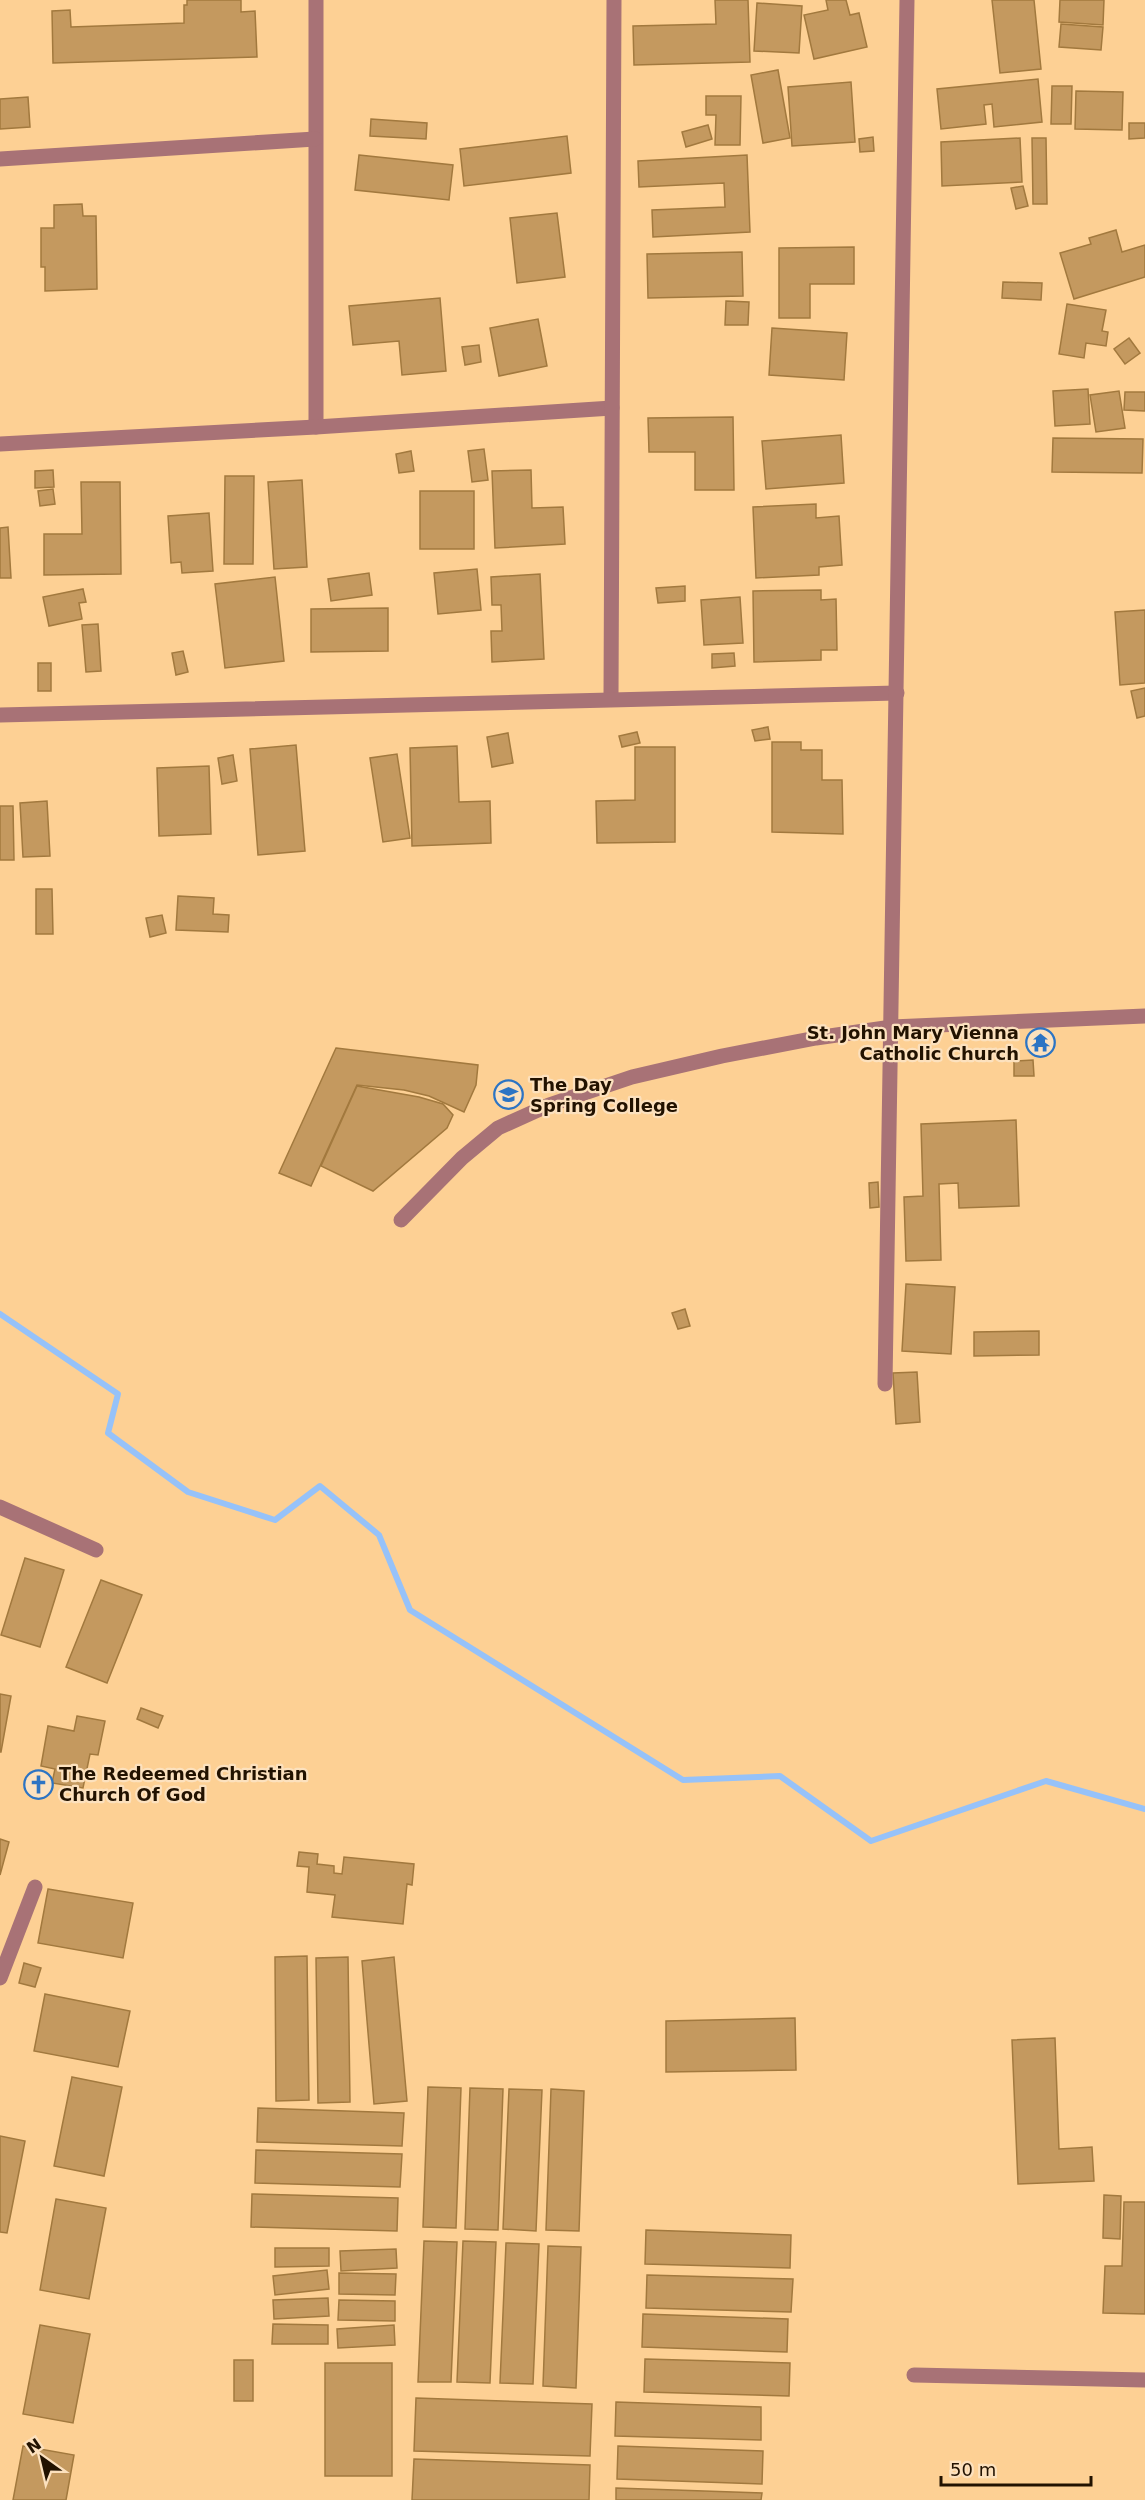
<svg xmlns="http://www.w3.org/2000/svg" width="1145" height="2500" font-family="'DejaVu Sans',sans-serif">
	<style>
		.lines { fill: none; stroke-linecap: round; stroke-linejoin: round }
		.stream { stroke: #96c2f9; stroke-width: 6 }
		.building { fill: #c4995f; stroke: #a2793e; stroke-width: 1.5 }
		.minor { stroke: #a87276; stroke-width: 15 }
		.labels { text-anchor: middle; stroke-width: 4.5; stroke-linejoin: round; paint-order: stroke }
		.poi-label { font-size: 18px; font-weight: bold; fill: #221200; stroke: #fce1be; text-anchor: start }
	</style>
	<rect width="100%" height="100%" fill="#fdd094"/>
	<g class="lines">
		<polyline class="stream" points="0,1314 118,1394 108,1433 188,1492 275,1520 320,1486 379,1535 410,1610 683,1780 780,1776 871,1841 1046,1781 1145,1809"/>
	</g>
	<g class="building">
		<polygon points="187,0 241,0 241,12 255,11 257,57 53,63 52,11 70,10 71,27 184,23 184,5 187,5"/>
		<polygon points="715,0 748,0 750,62 634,65 633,26 716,24"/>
		<polygon points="826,0 846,0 850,15 859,13 867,47 814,59 804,15 828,10"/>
		<polygon points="992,0 1034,0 1041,69 1000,73"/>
		<polygon points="1060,0 1104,0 1103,25 1059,22"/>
		<polygon points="757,3 802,6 799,53 754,51"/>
		<polygon points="1061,24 1103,27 1101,50 1059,47"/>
		<polygon points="778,70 790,138 763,143 751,75"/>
		<polygon points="1038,79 1042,122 994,127 992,104 984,105 986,124 941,129 937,89"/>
		<polygon points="851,82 855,142 792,146 788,87"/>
		<polygon points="1052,86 1072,86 1071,124 1051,124"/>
		<polygon points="1076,91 1123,92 1122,130 1075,129"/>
		<polygon points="706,96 741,96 740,145 715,145 716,115 706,115"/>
		<polygon points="28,97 30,127 0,129 0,99"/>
		<polygon points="371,119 427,123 426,139 370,136"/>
		<polygon points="1129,123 1145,123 1145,138 1129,139"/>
		<polygon points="708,125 712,139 686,147 682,132"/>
		<polygon points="567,136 571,173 464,186 460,149"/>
		<polygon points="873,137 874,151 860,152 859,139"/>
		<polygon points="1020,138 1022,182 942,186 941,142"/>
		<polygon points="1032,138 1046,138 1047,204 1033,204"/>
		<polygon points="359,155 453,165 449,200 355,190"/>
		<polygon points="747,155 750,232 653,237 652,210 725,207 724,183 639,187 638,161"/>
		<polygon points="1023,186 1028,206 1016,209 1011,188"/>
		<polygon points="82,204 83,216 96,216 97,289 45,291 45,267 41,267 41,228 54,228 54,205"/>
		<polygon points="557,213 565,277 517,283 510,218"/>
		<polygon points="1116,230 1122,252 1145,245 1145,277 1074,299 1060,253 1091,244 1089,238"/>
		<polygon points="854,247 854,284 810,284 810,318 779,318 779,248"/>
		<polygon points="742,252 743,296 648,298 647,254"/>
		<polygon points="1003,282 1042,283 1041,300 1002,298"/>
		<polygon points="440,298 446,371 402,375 399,341 353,345 349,306"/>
		<polygon points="726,301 749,302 748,325 725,325"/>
		<polygon points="1067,304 1106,310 1102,331 1108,332 1106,346 1086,343 1084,358 1059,354"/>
		<polygon points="538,319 547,366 499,376 490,328"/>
		<polygon points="772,328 847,333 844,380 769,375"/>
		<polygon points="1129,338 1140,353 1125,364 1114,349"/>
		<polygon points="479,345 481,362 465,365 462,347"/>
		<polygon points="1088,389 1090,424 1055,426 1053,391"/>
		<polygon points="1119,391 1125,428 1096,432 1090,395"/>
		<polygon points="1125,392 1145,392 1145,411 1124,410"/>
		<polygon points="733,417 734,490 695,490 695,452 649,452 648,418"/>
		<polygon points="841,435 844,483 766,489 762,441"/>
		<polygon points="1053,438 1143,439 1142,473 1052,472"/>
		<polygon points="484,449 488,480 472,482 468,451"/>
		<polygon points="411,451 414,471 399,473 396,454"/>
		<polygon points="53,470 54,487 35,488 35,471"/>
		<polygon points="531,470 532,508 563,507 565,544 495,548 492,471"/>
		<polygon points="225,476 254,476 253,564 224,564"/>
		<polygon points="302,480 307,567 274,569 268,482"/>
		<polygon points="81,482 120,482 121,574 44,575 44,534 82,534"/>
		<polygon points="53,489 55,504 40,506 38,491"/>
		<rect x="420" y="491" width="54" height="58"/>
		<polygon points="816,504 816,518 839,516 842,565 819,567 819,575 756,578 753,507"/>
		<polygon points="209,513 213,571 182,573 181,562 171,563 168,516"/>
		<polygon points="8,527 11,578 0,578 0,528"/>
		<polygon points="477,569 481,610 438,614 434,573"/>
		<polygon points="369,573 372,595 331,601 328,579"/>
		<polygon points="540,574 544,659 492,662 491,631 502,631 501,605 492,605 491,577"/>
		<polygon points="275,577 284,661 225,668 215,584"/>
		<polygon points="685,586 685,601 658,603 656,588"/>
		<polygon points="83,589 86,602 79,603 82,619 49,626 43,597"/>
		<polygon points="821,590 821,600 836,599 837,650 821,650 821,660 754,662 753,591"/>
		<polygon points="740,597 743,643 704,645 701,600"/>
		<polygon points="388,608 388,651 311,652 311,609"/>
		<polygon points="1145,610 1145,683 1120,685 1115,612"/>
		<polygon points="98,624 101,671 86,672 82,625"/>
		<polygon points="183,651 188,672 176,675 172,653"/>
		<polygon points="734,653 735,666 712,668 712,654"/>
		<rect x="38" y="663" width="13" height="28"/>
		<polygon points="1145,688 1145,716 1137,718 1131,691"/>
		<polygon points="768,727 770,739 755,741 752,730"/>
		<polygon points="637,732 640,743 622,747 619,736"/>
		<polygon points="508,733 513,763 492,767 487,737"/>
		<polygon points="772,742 801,742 801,750 822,750 822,780 842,780 843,834 772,832"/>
		<polygon points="296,745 305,851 258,855 250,749"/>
		<polygon points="457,746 459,802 490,801 491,843 412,846 410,748"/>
		<polygon points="635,747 675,747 675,842 597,843 596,801 635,800"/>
		<polygon points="397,754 410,838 383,842 370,758"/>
		<polygon points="233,755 237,781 222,784 218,758"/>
		<polygon points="209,766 211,834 159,836 157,768"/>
		<polygon points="47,801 50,856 23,857 20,803"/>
		<polygon points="0,806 13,806 14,860 0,860"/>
		<polygon points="36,889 52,889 53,934 36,934"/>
		<polygon points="178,896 214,898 213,914 229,915 228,932 176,930"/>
		<polygon points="162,915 166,933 150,937 146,918"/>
		<polygon points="336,1048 478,1065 476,1085 464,1112 429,1096 404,1090 357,1085 311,1186 279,1173"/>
		<polygon points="1033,1060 1034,1076 1014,1076 1014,1061"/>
		<polygon points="357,1086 419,1097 443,1104 453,1115 447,1128 373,1191 321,1166"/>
		<polygon points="1016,1120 1019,1206 959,1208 958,1183 939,1184 941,1260 906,1261 904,1197 923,1196 921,1124"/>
		<polygon points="878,1182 879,1207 870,1208 869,1183"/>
		<polygon points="906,1284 955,1287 951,1354 902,1351"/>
		<polygon points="685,1309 690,1326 678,1329 672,1313"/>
		<polygon points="1039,1331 1039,1355 974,1356 974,1332"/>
		<polygon points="917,1372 920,1422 896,1424 893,1373"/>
		<polygon points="25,1558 64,1570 40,1647 1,1635"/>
		<polygon points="101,1580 142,1595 107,1683 66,1667"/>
		<polygon points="0,1694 11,1696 1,1752 0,1752"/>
		<polygon points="141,1708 163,1716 158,1728 137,1719"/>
		<polygon points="77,1716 105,1721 98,1755 90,1754 83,1788 52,1783 55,1769 41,1766 48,1726 74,1731"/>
		<polygon points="0,1839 9,1842 0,1875"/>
		<polygon points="299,1852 318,1854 317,1864 334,1866 334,1873 342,1874 344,1857 414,1864 412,1885 407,1884 403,1924 332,1917 335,1895 307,1892 309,1867 297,1866"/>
		<polygon points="48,1889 133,1903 123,1958 38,1943"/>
		<polygon points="307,1956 309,2100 276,2101 275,1957"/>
		<polygon points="348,1957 350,2102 318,2103 316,1958"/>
		<polygon points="394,1957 407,2101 374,2104 362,1961"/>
		<polygon points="24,1963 41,1968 35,1987 19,1983"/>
		<polygon points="45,1994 130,2011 118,2067 34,2051"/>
		<polygon points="795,2018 796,2070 666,2072 666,2021"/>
		<polygon points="1055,2038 1059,2149 1092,2147 1094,2181 1018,2184 1012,2040"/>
		<polygon points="72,2077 122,2087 104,2176 54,2166"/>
		<polygon points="428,2087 461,2088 456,2228 423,2227"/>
		<polygon points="470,2088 503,2089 498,2230 465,2229"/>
		<polygon points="509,2089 542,2090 536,2231 503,2229"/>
		<polygon points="551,2089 584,2091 579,2231 546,2230"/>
		<polygon points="258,2108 404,2113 402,2146 257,2142"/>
		<polygon points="0,2136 25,2141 7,2233 0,2232"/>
		<polygon points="256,2150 402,2154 400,2187 255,2183"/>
		<polygon points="252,2194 398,2198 397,2231 251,2227"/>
		<polygon points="1104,2195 1121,2196 1120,2239 1103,2238"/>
		<polygon points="56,2199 106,2208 89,2299 40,2290"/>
		<polygon points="1124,2202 1145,2202 1145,2314 1103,2313 1105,2266 1122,2266"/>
		<polygon points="646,2230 791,2235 790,2268 645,2264"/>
		<polygon points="424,2241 457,2242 451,2382 418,2382"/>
		<polygon points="463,2241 496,2242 490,2383 457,2382"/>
		<polygon points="506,2243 539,2244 533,2384 500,2383"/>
		<polygon points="548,2246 581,2247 576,2388 543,2386"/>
		<polygon points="275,2248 329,2248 329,2266 275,2267"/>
		<polygon points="396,2249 397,2268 341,2271 340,2251"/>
		<polygon points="327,2270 329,2289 275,2295 273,2276"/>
		<polygon points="339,2273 396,2274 395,2295 339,2294"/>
		<polygon points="647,2275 793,2279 791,2312 646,2308"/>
		<polygon points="328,2298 329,2316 274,2319 273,2300"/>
		<polygon points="339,2300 395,2301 395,2321 338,2320"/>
		<polygon points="643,2314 788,2319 787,2352 642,2347"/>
		<polygon points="273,2324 328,2325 328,2344 272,2344"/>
		<polygon points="40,2325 90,2334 73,2423 23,2414"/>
		<polygon points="394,2325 395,2345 338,2348 337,2329"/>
		<polygon points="645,2359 790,2363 789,2396 644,2392"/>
		<rect x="234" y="2360" width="19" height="41"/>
		<rect x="325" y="2363" width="67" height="113"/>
		<polygon points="416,2398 592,2404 590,2456 414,2451"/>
		<polygon points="616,2402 761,2407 761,2440 615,2436"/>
		<polygon points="23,2446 74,2455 66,2500 13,2500"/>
		<polygon points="618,2446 763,2451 762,2484 617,2479"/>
		<polygon points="414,2459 590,2465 589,2500 412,2500"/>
		<polygon points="616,2488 762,2493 761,2500 616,2500"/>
	</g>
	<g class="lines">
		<g class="minor">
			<polyline points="316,0 316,427"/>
			<polyline points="0,159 315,139"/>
			<polyline points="0,444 316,427 612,408"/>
			<polyline points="611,699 614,0"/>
			<polyline points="0,715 897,693"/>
			<polyline points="401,1220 462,1158 498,1128 549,1105 632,1077 722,1056 816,1038 892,1027 1145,1016"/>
			<polyline points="885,1384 907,0"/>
			<polyline points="0,1507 96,1550"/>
			<polyline points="0,1978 35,1887"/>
			<polyline points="914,2375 1145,2380"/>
		</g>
	</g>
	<defs>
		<symbol id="temple-ring" viewBox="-11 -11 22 22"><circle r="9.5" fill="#fce1be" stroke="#2c74c4" stroke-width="1.5"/><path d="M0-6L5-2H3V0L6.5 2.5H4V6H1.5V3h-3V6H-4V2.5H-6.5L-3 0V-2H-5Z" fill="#2c74c4"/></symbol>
		<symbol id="school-ring" viewBox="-11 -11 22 22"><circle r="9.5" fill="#fce1be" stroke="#2c74c4" stroke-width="1.5"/><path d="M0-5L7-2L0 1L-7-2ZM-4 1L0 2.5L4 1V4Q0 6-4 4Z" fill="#2c74c4"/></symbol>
		<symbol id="church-ring" viewBox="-11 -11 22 22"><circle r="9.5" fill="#fce1be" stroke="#2c74c4" stroke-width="1.5"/><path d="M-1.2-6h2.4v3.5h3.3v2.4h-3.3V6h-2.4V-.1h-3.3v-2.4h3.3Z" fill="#2c74c4"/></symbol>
	</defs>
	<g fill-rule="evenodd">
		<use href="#temple-ring" x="1024" y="1026" width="33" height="33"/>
		<use href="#school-ring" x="492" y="1078" width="33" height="33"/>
		<use href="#church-ring" x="22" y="1768" width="33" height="33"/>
	</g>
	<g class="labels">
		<g class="poi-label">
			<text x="1019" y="1039" text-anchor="end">St. John Mary Vienna<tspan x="1019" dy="21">Catholic Church</tspan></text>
			<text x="530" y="1091">The Day<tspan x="530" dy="21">Spring College</tspan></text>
			<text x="59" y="1780">The Redeemed Christian<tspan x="59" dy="21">Church Of God</tspan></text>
		</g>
	</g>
	<g transform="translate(42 2458) rotate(326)" stroke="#fce1be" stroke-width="4.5" paint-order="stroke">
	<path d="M0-4.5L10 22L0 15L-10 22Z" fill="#221200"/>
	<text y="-9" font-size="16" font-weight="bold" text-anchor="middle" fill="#221200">N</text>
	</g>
	<path d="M941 2476v9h150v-9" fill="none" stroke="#221200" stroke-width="3"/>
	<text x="950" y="2476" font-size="18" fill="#221200" stroke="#fce1be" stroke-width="4.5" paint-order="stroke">50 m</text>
</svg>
